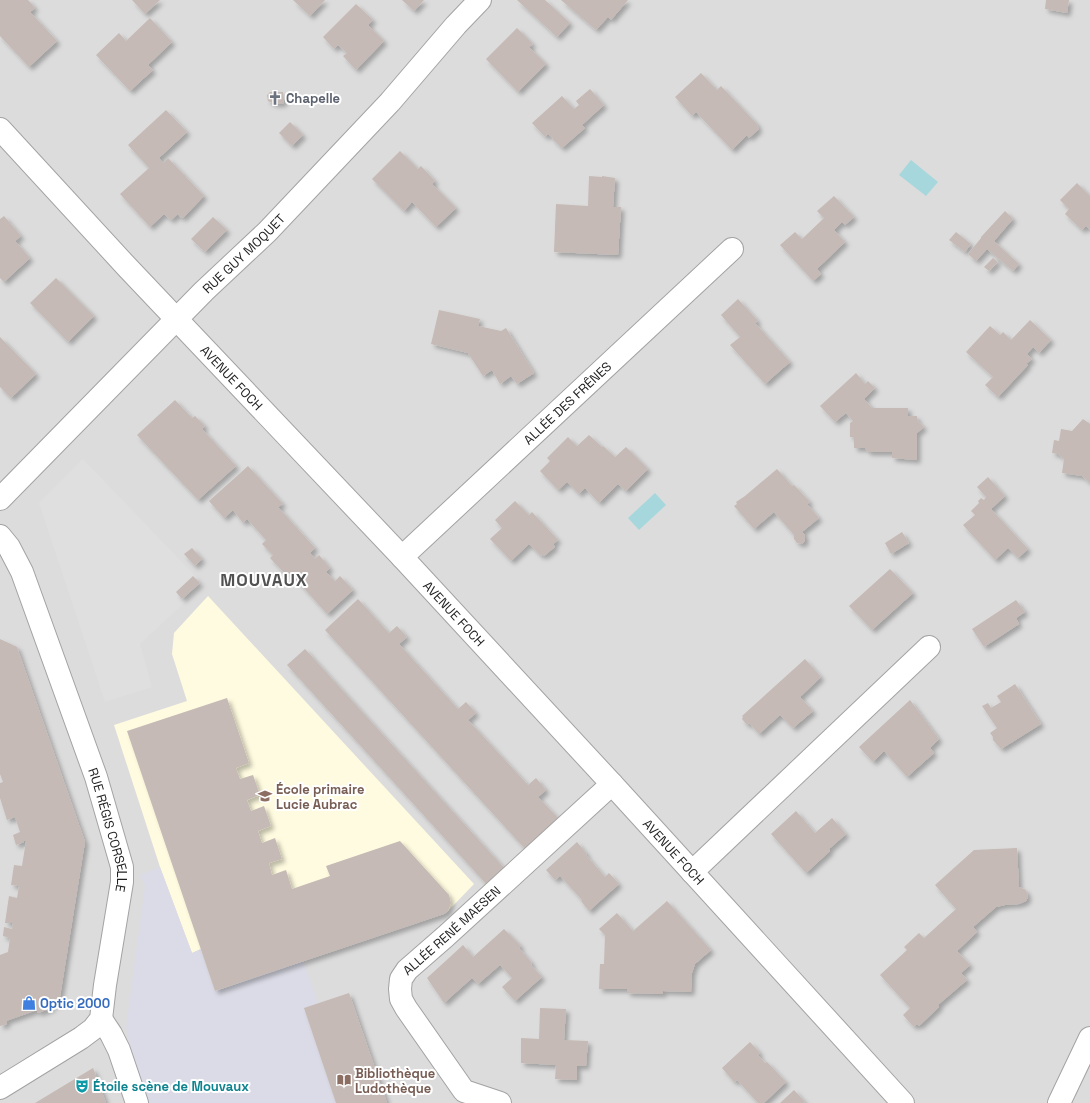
<svg xmlns="http://www.w3.org/2000/svg" width="1090" height="1103" font-family="'Space Grotesk',sans-serif">
	<style>
		.residential { fill: #dddcdc }
		.education { fill: #fffbe0 }
		.parking { fill: #dfdfdf }
		.plaza { fill: #dadbe6 }
		.water { fill: #a6d7dd }
		.building { fill: #c5bab5; filter: url(#shadow) }
		.lines { fill: none; stroke-linecap: round; stroke-linejoin: round }
		.minor-casing { stroke: #a3a3a3; stroke-width: 24 }
		.minor { stroke: #fff; stroke-width: 22 }
		.labels { text-anchor: middle; stroke-width: 4; stroke-linejoin: round; paint-order: stroke }
		.worship-label { font-size: 13px; font-weight: bold; fill: #5b616d; stroke: #fff; text-anchor: start }
		.street-label { font-size: 13px; fill: #1f1f1f; stroke: #fff }
		.education-label { font-size: 13px; font-weight: bold; fill: #785e54; stroke: #fff; text-anchor: start }
		.shop-label { font-size: 13px; font-weight: bold; fill: #366cbe; stroke: #fff; text-anchor: start }
		.culture-label { font-size: 13px; font-weight: bold; fill: #0d838f; stroke: #fff; text-anchor: start }
		.district-label { font-size: 17px; font-weight: bold; letter-spacing: 1px; fill: #525252; stroke: #fff }
	</style>
	<defs>
		<filter id="shadow"><feDropShadow dx="3.5" dy="3.5" stdDeviation="2" flood-color="#0004"/></filter>
	</defs>
	<rect width="100%" height="100%" fill="#f0ebe6"/>
	<rect class="residential" x="0" y="0" width="1090" height="1103"/>
	<polygon class="education" points="208,596 474,884 448,911 215,991 201,949 192,953 160,867 114,725 187,701 172,654 174,633"/>
	<polygon class="parking" points="83,459 204,585 140,644 152,687 105,702 39,503"/>
	<polygon class="plaza" points="160,867 192,953 201,949 215,991 303,961 318,1003 304,1009 336,1103 149,1103 130,1047 126,1027 145,886 140,875"/>
	<g class="water">
		<polygon points="911,160 938,182 926,196 899,175"/>
		<polygon points="655,493 666,505 639,530 628,518"/>
	</g>
	<g class="building">
		<polygon points="0,0 28,0 35,8 30,12 57,41 29,67 0,36"/>
		<polygon points="132,0 160,0 145,14"/>
		<polygon points="293,0 325,0 310,16"/>
		<polygon points="402,0 424,0 414,11"/>
		<polygon points="517,0 545,0 570,23 557,37"/>
		<polygon points="561,0 628,0 611,20 608,17 596,30"/>
		<polygon points="1046,0 1069,0 1067,13 1045,9"/>
		<polygon points="356,4 373,20 368,25 384,41 356,70 343,56 347,53 338,45 334,49 323,37"/>
		<polygon points="150,18 172,42 148,65 153,70 130,91 96,55 119,33 126,41"/>
		<polygon points="517,28 533,44 529,47 546,64 518,92 486,59"/>
		<polygon points="701,73 717,90 721,86 758,125 757,126 759,129 749,138 747,135 732,150 696,112 692,116 675,97"/>
		<polygon points="590,89 604,105 582,125 585,128 562,148 552,139 553,138 548,134 545,137 532,123 562,96 574,109 579,105 576,101"/>
		<polygon points="270,92 283,92 284,103 276,104 268,101 267,95"/>
		<polygon points="166,110 187,132 159,158 163,163 168,158 204,196 184,217 181,218 178,214 171,220 164,214 150,227 120,194 149,168 128,145"/>
		<polygon points="290,122 303,135 292,146 279,133"/>
		<polygon points="400,151 418,169 421,166 435,181 432,184 456,208 436,227 412,202 404,211 372,179"/>
		<polygon points="589,176 602,177 602,176 615,178 613,207 621,207 618,255 554,252 556,204 588,206"/>
		<polygon points="1077,183 1090,196 1090,230 1086,226 1082,230 1065,214 1069,209 1060,200"/>
		<polygon points="834,196 854,217 845,225 842,222 834,230 845,242 817,269 821,274 813,281 780,245 795,232 802,239 824,218 817,211"/>
		<polygon points="1005,211 1013,219 994,241 1019,264 1013,271 987,249 976,261 968,254 981,238 981,237"/>
		<polygon points="4,216 21,236 15,241 30,258 4,282 0,278 0,219"/>
		<polygon points="213,217 227,230 205,252 191,239"/>
		<polygon points="956,232 971,244 965,252 949,240"/>
		<polygon points="993,258 998,262 989,271 984,267"/>
		<polygon points="56,278 94,316 68,342 30,303"/>
		<polygon points="738,299 758,321 755,323 790,362 765,384 730,345 740,337 721,315"/>
		<polygon points="439,310 480,319 478,326 501,331 506,328 534,373 517,384 511,376 500,384 492,370 483,376 468,353 431,344"/>
		<polygon points="1030,320 1051,340 1039,353 1033,347 1027,354 1032,359 1026,364 1028,365 998,397 985,385 993,377 966,352 990,326 1000,335 1003,332 1011,340"/>
		<polygon points="0,337 36,374 11,398 0,387"/>
		<polygon points="856,373 865,384 868,381 875,388 864,399 872,408 908,408 908,416 917,416 917,420 924,427 917,433 917,460 892,458 892,452 868,452 865,448 854,448 854,437 850,437 850,423 853,421 846,413 835,422 820,406"/>
		<polygon points="175,400 192,418 195,416 205,426 202,429 236,466 198,500 137,435"/>
		<polygon points="1083,419 1090,424 1090,483 1082,476 1062,473 1064,459 1058,454 1052,453 1054,440 1059,441 1061,429 1072,431"/>
		<polygon points="589,435 602,447 603,446 615,457 626,447 648,469 626,491 618,484 599,503 585,488 579,494 567,482 558,490 540,471 550,461 547,458 568,437 577,446"/>
		<polygon points="248,466 283,504 278,507 315,548 310,553 315,559 319,555 330,568 326,572 335,581 340,576 353,590 327,614 292,575 289,578 270,558 273,555 262,544 266,540 247,519 243,523 233,510 224,518 209,501"/>
		<polygon points="777,469 792,486 794,485 810,502 807,504 819,518 802,532 805,535 805,541 802,544 797,543 794,539 794,535 774,512 754,529 734,506 737,504 736,502 745,496"/>
		<polygon points="988,477 1005,496 991,509 1028,549 1018,558 1008,548 995,560 963,525 975,515 971,511 979,503 978,501 981,498 984,500 986,497 977,487"/>
		<polygon points="515,501 529,515 532,512 558,540 553,544 555,547 544,556 542,554 541,556 529,544 511,561 490,539 502,528 495,520"/>
		<polygon points="902,532 909,543 891,554 885,543"/>
		<polygon points="192,548 202,559 195,566 184,554"/>
		<polygon points="890,569 913,593 872,630 849,606"/>
		<polygon points="193,576 200,583 182,599 176,592"/>
		<polygon points="358,599 389,633 397,626 407,637 399,644 458,709 466,702 476,713 468,720 528,785 536,778 546,790 538,797 560,820 527,851 325,630"/>
		<polygon points="1016,600 1025,612 1016,618 1019,624 984,647 972,629"/>
		<polygon points="0,639 17,647 85,842 59,1003 51,1005 52,1008 38,1013 37,1010 6,1021 7,1024 0,1026 0,955 8,952 10,938 3,936 4,927 12,929 13,923 5,923 9,896 17,898 19,886 11,885 14,865 22,866 26,841 23,841 24,842 16,845 13,835 20,832 15,817 7,820 0,798 0,783 3,782 0,774"/>
		<polygon points="305,649 506,870 488,886 287,665"/>
		<polygon points="805,659 821,677 800,697 813,711 793,728 780,715 759,734 749,723 747,725 742,719 743,717 742,716"/>
		<polygon points="1015,684 1041,724 1001,749 993,740 993,737 990,733 997,728 982,706 988,703 991,708 1001,702 997,696"/>
		<polygon points="227,698 249,763 236,768 240,779 253,775 260,795 247,800 251,811 264,806 271,826 258,831 262,843 275,838 282,859 269,863 272,875 286,870 292,889 330,876 326,866 400,841 449,895 451,903 448,911 444,914 215,991 127,731"/>
		<polygon points="910,700 939,739 930,748 934,753 907,777 884,751 873,762 859,747"/>
		<polygon points="796,811 815,833 832,818 846,834 829,849 830,851 806,873 771,834"/>
		<polygon points="577,842 587,854 586,855 605,877 609,873 619,884 589,911 581,901 582,900 560,876 555,880 546,870"/>
		<polygon points="1017,848 1019,887 1026,890 1028,897 1026,901 1019,904 1005,905 996,907 973,927 977,932 957,951 970,965 961,973 967,980 939,1004 939,1007 919,1026 917,1024 914,1027 903,1015 910,1008 880,975 907,950 904,947 919,933 924,938 956,909 935,885 974,850"/>
		<polygon points="667,901 711,950 695,964 692,973 691,992 663,991 663,994 627,993 627,989 599,989 600,964 604,964 605,935 599,929 617,913 633,931"/>
		<polygon points="504,929 521,946 519,948 532,963 531,965 542,977 515,1001 502,987 512,978 500,965 478,984 472,978 444,1003 427,978 463,945 473,957"/>
		<polygon points="349,993 387,1103 336,1103 304,1008"/>
		<polygon points="540,1008 566,1009 564,1040 588,1041 586,1066 577,1066 577,1080 555,1079 556,1065 521,1063 521,1038 539,1039"/>
		<polygon points="750,1042 760,1053 758,1055 765,1063 767,1062 786,1082 764,1103 758,1103 737,1080 734,1082 722,1068"/>
		<polygon points="93,1068 106,1103 35,1103"/>
		<polygon points="794,1090 805,1102 803,1103 780,1103"/>
	</g>
	<g class="lines">
		<defs>
			<g id="minor">
				<path id="s1" d="M0,129L127,267L402,557L612,784L903,1103"/>
				<path id="s2" d="M0,499L204,291L267,232L390,102L456,25L480,0"/>
				<path id="s3" d="M0,536L9,547L22,572L96,777L122,867V882L105,985L101,1019L93,1029L81,1038L0,1088"/>
				<path id="s4" d="M402,557L732,249"/>
				<polyline points="692,872 929,647"/>
				<polyline points="101,1019 111,1034 119,1050 137,1103"/>
				<path id="s5" d="M500,1103L464,1091L406,1008L401,999L400,989L401,979L407,970L446,936L612,784"/>
				<polyline points="1059,1103 1090,1038"/>
			</g>
		</defs>
		<use href="#minor" class="minor-casing"/>
		<use href="#minor" class="minor"/>
	</g>
	<defs>
		<symbol id="church-bare" viewBox="-9 -9 18 18"><path d="M-1.2-6h2.4v3.5h3.3v2.4h-3.3V6h-2.4V-.1h-3.3v-2.4h3.3Z" fill="#6b7280" stroke="#fff" stroke-width="2.5" paint-order="stroke"/></symbol>
		<symbol id="school-bare" viewBox="-9 -9 18 18"><path d="M0-5L7-2L0 1L-7-2ZM-4 1L0 2.5L4 1V4Q0 6-4 4Z" fill="#8d6e63" stroke="#fff" stroke-width="2.5" paint-order="stroke"/></symbol>
		<symbol id="shop-bare" viewBox="-9 -9 18 18"><path d="M-5-2.5h2.3a2.7 3.5 0 0 1 5.4 0H5L5.5 6h-11ZM-1.5-2.5h3a1.5 2.3 0 0 0-3 0Z" fill="#3f7fe0" stroke="#fff" stroke-width="2.5" paint-order="stroke"/></symbol>
		<symbol id="library-bare" viewBox="-9 -9 18 18"><path d="M-6-4Q-3-5.5-.7-3.5V5Q-3 3-6 4ZM6-4Q3-5.5 .7-3.5V5Q3 3 6 4Z" fill="#8d6e63" stroke="#fff" stroke-width="2.5" paint-order="stroke"/></symbol>
		<symbol id="theatre-bare" viewBox="-9 -9 18 18"><path d="M-5-5.5Q0-4 5-5.5V0Q5 5 0 6Q-5 5-5 0ZM-3.3-2.5H-1v1.5H-3.3ZM1-2.5H3.3v1.5H1ZM-2.8 1Q0 5.5 2.8 1Z" fill="#0f9aa8" stroke="#fff" stroke-width="2.5" paint-order="stroke"/></symbol>
	</defs>
	<g fill-rule="evenodd">
		<use href="#church-bare" x="265" y="88" width="20" height="20"/>
		<use href="#school-bare" x="255" y="786" width="20" height="20"/>
		<use href="#shop-bare" x="19" y="993" width="20" height="20"/>
		<use href="#library-bare" x="334" y="1070" width="20" height="20"/>
		<use href="#theatre-bare" x="72" y="1076" width="20" height="20"/>
	</g>
	<g class="labels">
		<g class="worship-label">
			<text x="286" y="103">Chapelle</text>
		</g>
		<g class="street-label">
			<text dy="5" stroke="none"><textPath href="#s2" startOffset="346">RUE GUY MOQUET</textPath></text>
			<text dy="5" stroke="none"><textPath href="#s1" startOffset="340">AVENUE FOCH</textPath></text>
			<text dy="5" stroke="none"><textPath href="#s4" startOffset="226">ALLÉE DES FRÊNES</textPath></text>
			<text dy="5" stroke="none"><textPath href="#s1" startOffset="664">AVENUE FOCH</textPath></text>
			<text dy="5" stroke="none"><textPath href="#s3" startOffset="315">RUE RÉGIS CORSELLE</textPath></text>
			<text dy="5" stroke="none"><textPath href="#s1" startOffset="988">AVENUE FOCH</textPath></text>
			<text dy="5" stroke="none"><textPath href="#s5" startOffset="240">ALLÉE RENÉ MAESEN</textPath></text>
		</g>
		<g class="education-label">
			<text x="276" y="794">École primaire<tspan x="276" dy="15">Lucie Aubrac</tspan></text>
			<text x="355" y="1078">Bibliothèque<tspan x="355" dy="15">Ludothèque</tspan></text>
		</g>
		<g class="shop-label">
			<text x="40" y="1008">Optic 2000</text>
		</g>
		<g class="culture-label">
			<text x="93" y="1091">Étoile scène de Mouvaux</text>
		</g>
		<g class="district-label">
			<text x="264" y="586">MOUVAUX</text>
		</g>
	</g>
</svg>
